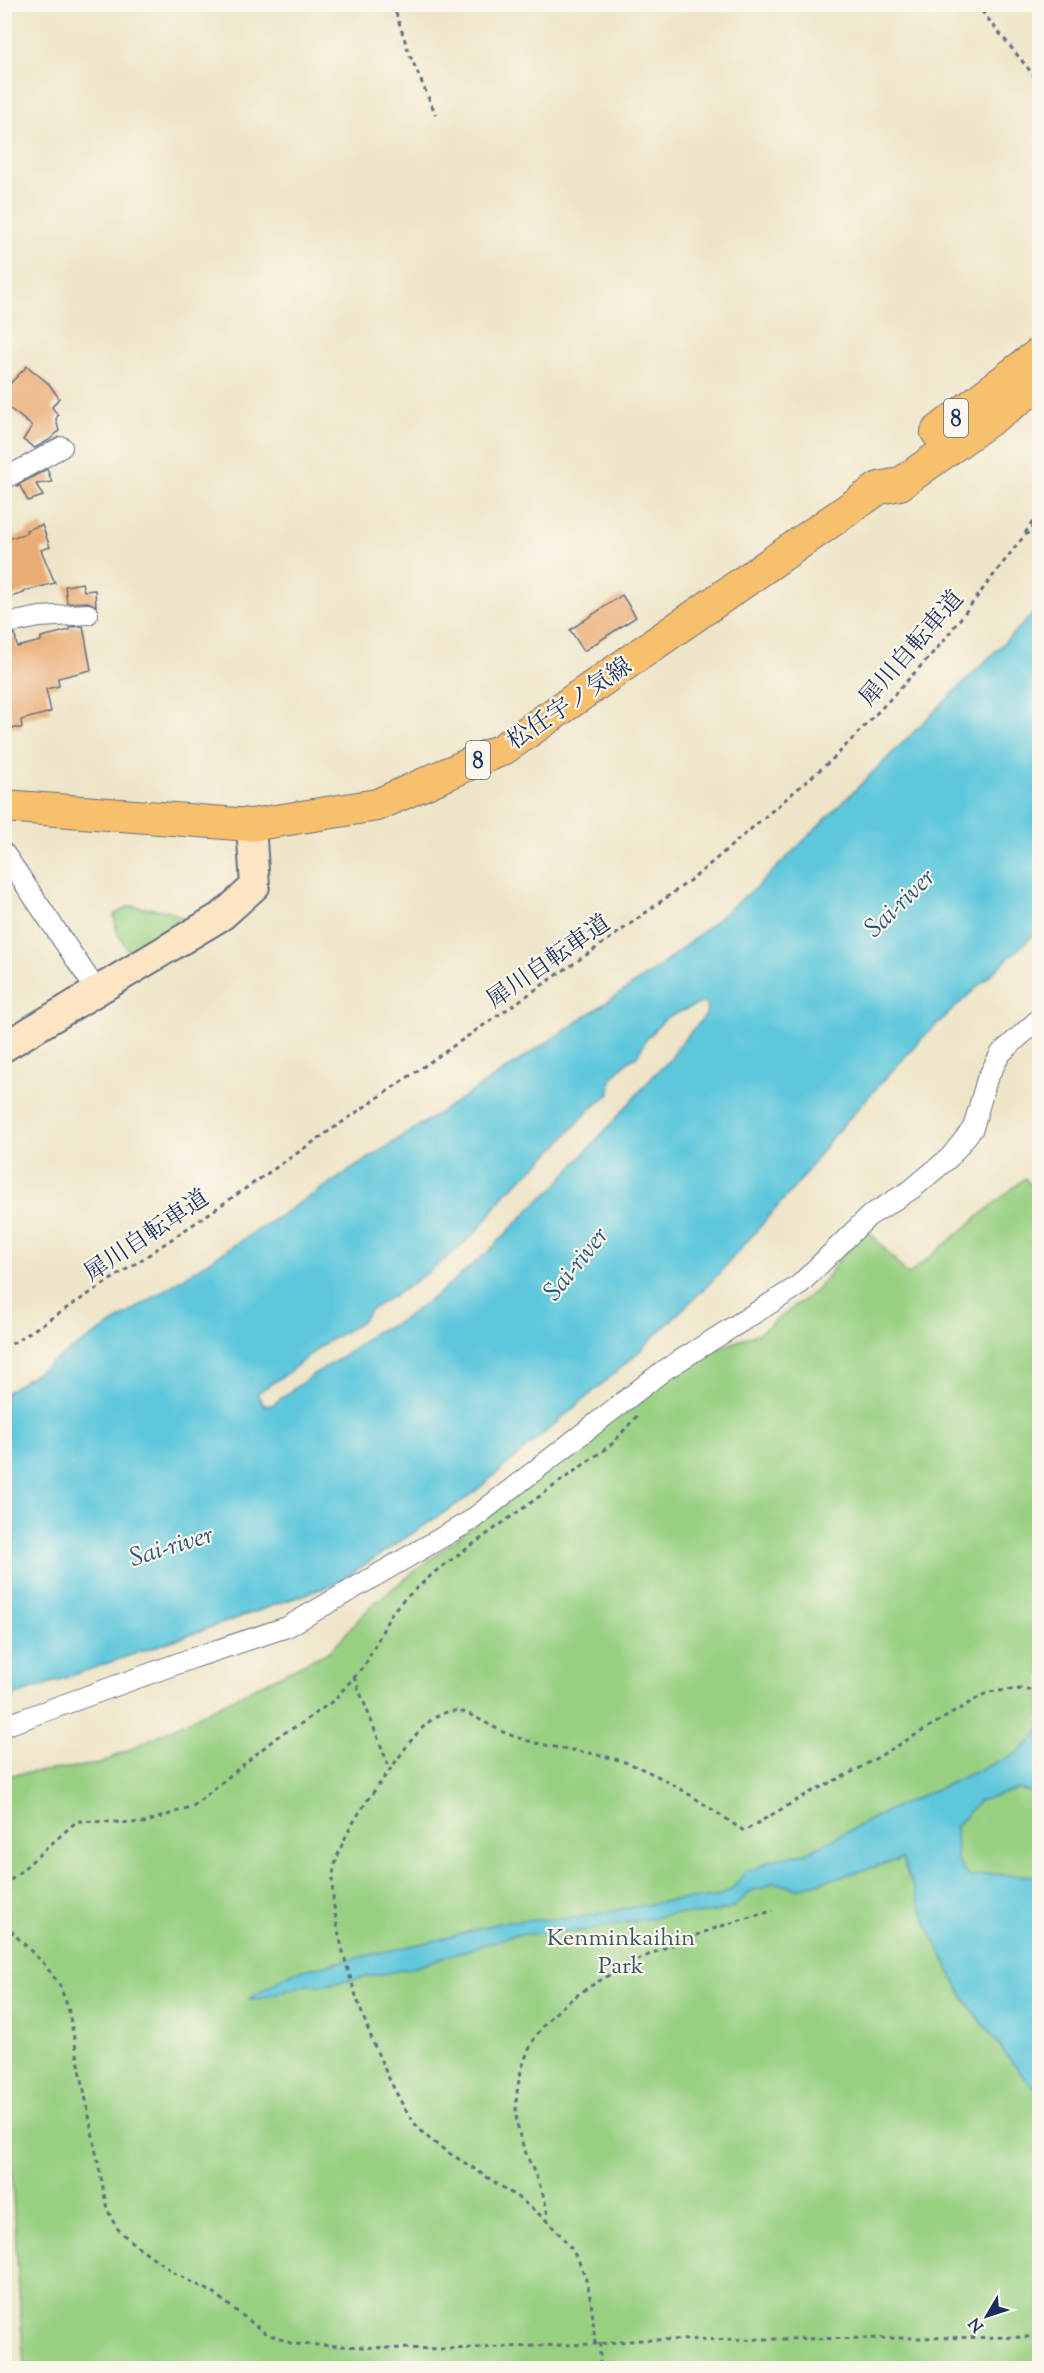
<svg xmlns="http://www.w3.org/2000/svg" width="1044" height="2373" font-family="'Sorts Mill Goudy','Noto Serif JP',serif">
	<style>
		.green { fill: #98d082; stroke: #5a8070; stroke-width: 1.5 }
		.water { fill: #5fc7dc; stroke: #3d7b9d; stroke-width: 1.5; fill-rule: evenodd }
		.building { fill: #eaab75 }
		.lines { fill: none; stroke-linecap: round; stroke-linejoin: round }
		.street-casing { stroke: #656f83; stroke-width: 22 }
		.secondary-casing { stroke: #656f83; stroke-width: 32 }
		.primary-casing { stroke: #656f83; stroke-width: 34 }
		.path { stroke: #656f83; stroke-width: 3; stroke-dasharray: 4.5 4.5; stroke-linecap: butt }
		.street { stroke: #fff; stroke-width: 20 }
		.secondary { stroke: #fce5c4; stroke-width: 28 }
		.primary { stroke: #f8bf6c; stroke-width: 32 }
		.labels { text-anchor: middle; stroke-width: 4.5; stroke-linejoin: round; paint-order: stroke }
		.shield { fill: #fbf7ec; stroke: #5e6b89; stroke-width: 1.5 }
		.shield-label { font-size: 22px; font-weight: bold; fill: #1b2f5e }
		.street-label { font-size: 24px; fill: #1b2f5e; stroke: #fbf7ec }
		.park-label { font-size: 24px; fill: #3a5767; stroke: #fbf7ec }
		.water-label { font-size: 26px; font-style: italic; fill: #2c557e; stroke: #fbf7ec }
	</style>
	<rect width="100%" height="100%" fill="#fbf7ec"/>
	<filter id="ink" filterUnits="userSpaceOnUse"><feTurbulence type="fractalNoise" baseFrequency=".0167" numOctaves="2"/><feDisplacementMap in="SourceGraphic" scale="12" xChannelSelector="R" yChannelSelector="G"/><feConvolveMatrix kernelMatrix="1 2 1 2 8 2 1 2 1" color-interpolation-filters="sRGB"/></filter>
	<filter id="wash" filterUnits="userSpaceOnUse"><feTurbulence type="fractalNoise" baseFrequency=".008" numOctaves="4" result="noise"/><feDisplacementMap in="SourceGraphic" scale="24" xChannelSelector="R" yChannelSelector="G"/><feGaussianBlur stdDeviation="1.35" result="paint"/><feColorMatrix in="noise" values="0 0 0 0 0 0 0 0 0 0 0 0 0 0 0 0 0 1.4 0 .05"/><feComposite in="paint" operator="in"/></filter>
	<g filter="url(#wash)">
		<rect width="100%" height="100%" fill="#eee5c8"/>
		<g class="green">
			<polygon points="130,906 170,911 189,922 132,957 117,932 114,915"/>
			<polygon points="1025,1178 1040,1197 1039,2368 24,2368 7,2104 4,2105 4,1776 100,1764 330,1651 373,1604 673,1370 699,1356 759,1333 818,1289 864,1226 908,1275"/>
		</g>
		<g class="water">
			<path d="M1039,608V930L923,1037L832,1137L800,1181L714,1279L628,1362L471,1495L335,1584L5,1699V1393L501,1073L659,967L759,885ZM704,1002L707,1008L706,1015L680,1044L670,1060L656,1073L552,1190L540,1199L488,1252L438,1294L396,1324L376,1331L343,1357L314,1374L272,1405H264L257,1394L260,1391L288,1373L322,1345L361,1322L370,1310L411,1285L453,1253L479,1229L506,1193L555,1148L589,1110L610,1094L611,1079L629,1060L637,1056L647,1038L667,1017Z"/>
			<polygon points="1039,1729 1039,1801 1032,1793 1019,1789 979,1801 956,1826 957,1861 970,1878 986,1874 1039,1876 1039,2092 1020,2073 963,1997 931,1933 902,1859 796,1889 774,1882 761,1889 752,1890 734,1907 726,1910 700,1914 672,1914 584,1931 514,1935 416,1967 326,1985 305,1985 258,1999 249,1999 286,1976 299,1971 450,1937 505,1921 576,1918 666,1901 716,1897 731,1890 747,1870 755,1869 772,1860 806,1853 883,1813 1015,1754 1033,1740"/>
		</g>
		<g id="blocks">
			<g class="building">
				<polygon points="27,366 49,384 59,398 52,407 58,415 56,419 59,431 49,440 35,448 23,440 32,426 4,404 4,390"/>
				<polygon points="47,469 52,482 36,484 43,496 28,501 20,486 16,486"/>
				<polygon points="42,525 50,547 41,550 55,583 24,591 24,593 4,599 4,540 27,533 26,530"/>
				<polygon points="82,583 84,591 95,590 96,606 88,602 67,603 65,586"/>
				<polygon points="622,595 636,617 584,651 570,630"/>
				<polygon points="83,626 91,670 58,678 59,686 46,689 51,712 21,720 22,728 4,728 4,636 15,634 17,647 41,641 41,637 70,630 69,627"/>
			</g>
		</g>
	</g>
	<g filter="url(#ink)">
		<use href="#blocks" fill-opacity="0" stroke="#656f83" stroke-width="1.5"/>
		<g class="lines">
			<defs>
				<g id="street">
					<polyline points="4,479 62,447"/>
					<polyline points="4,624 40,617 88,614"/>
					<polyline points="4,853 97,991"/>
					<polyline points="4,1726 193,1658 287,1627 470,1521 663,1371 798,1286 869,1216 912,1189 950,1157 973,1128 987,1079 1001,1053 1040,1018"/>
				</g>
				<polyline id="secondary" points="4,1047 223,915 255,886 251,825"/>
				<g id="primary">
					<polyline points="937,432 1040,353"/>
					<polyline points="4,806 251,825 377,805 503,749 879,488 900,484 1040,384"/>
				</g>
			</defs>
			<use href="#street" class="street-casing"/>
			<use href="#secondary" class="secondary-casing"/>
			<use href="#primary" class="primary-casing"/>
			<g class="path">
				<polyline points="393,4 409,53 436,115"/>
				<polyline points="976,4 1040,83"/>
				<polyline points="1025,533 1040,512"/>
				<polyline points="4,1349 144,1258 608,940 696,876 836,756 894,695 941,644 1019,542 1040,520"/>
				<polyline points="354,1677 390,1769"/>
				<polyline points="4,1886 77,1821 144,1823 193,1806 277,1737 302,1723 333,1701 365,1665 391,1614 400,1603 436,1571 612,1444 637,1416"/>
				<polyline points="4,1924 45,1965 59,1984 68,2007 107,2209 116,2227 129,2240 176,2274 212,2292 265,2333 293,2344 387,2348 445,2349 595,2344 642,2340 1040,2337"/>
				<path d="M548,2223C548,2184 516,2151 516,2110C516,2082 524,2052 541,2029C582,1974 707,1927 773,1911"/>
				<polyline points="600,2343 600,2368"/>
				<path d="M595,2344C593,2321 592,2296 584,2274C569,2229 517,2196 479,2172C460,2159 438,2148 421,2131C384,2091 322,1922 334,1869C343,1829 373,1793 397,1760C412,1739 437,1700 469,1714C484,1721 498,1731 513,1736C546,1748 582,1750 615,1759C661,1772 705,1805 744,1831L809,1793L858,1769L988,1692L1019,1689L1040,1691"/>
			</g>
			<use href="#street" class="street"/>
			<use href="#secondary" class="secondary"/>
			<use href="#primary" class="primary"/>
		</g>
	</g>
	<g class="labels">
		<g class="shield">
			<rect x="944" y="399" width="24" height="38" rx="4.5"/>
			<rect x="466" y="741" width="24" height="38" rx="4.5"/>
		</g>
		<g class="shield-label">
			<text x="956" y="426">8</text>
			<text x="478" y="768">8</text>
		</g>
		<g class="street-label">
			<text transform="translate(911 648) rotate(-49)" y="8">犀川自転車道</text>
			<text transform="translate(569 703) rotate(-34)" y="8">松任宇ノ気線</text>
			<text transform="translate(548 961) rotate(-35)" y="8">犀川自転車道</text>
			<text transform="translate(146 1235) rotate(-34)" y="8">犀川自転車道</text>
		</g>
		<g class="park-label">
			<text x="621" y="1945">Kenminkaihin<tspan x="621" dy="28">Park</tspan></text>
		</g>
		<g class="water-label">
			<text transform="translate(899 902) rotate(-44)" y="9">Sai-river</text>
			<text transform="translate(575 1263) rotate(-51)" y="9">Sai-river</text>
			<text transform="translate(171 1545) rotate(-17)" y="9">Sai-river</text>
		</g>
	</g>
	<rect width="1044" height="2373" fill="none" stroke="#fbf7ec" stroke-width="24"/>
	<g transform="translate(987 2316) rotate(231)" stroke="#fbf7ec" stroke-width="4.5" paint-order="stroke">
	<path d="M0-4.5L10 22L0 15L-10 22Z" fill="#1b2f5e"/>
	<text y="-9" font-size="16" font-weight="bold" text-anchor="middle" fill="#1b2f5e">N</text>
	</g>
</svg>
